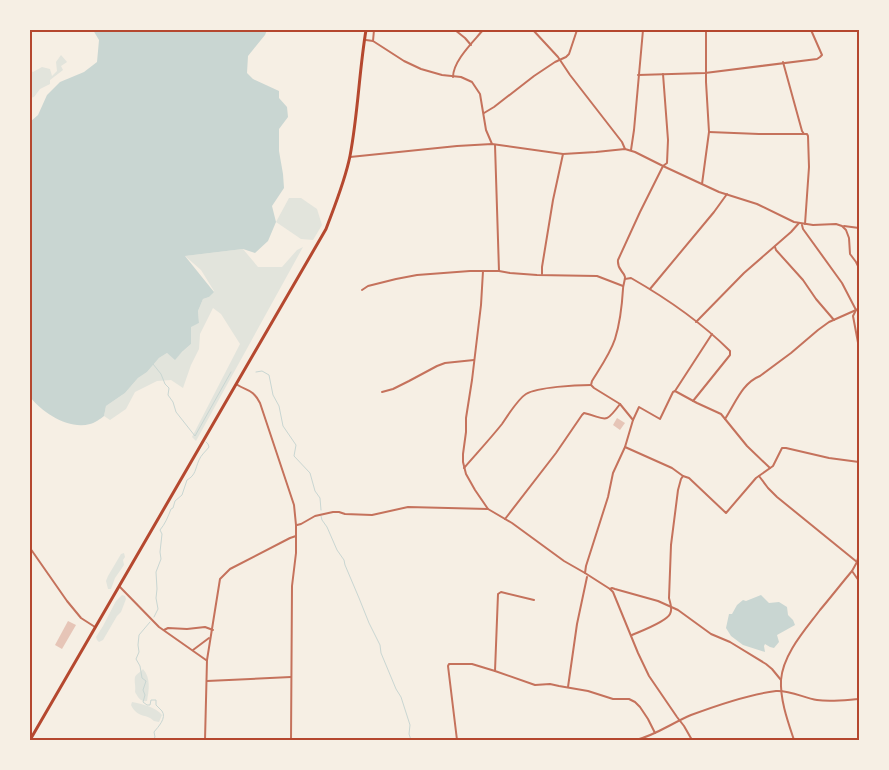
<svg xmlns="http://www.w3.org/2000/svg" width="889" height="770" font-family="'Sofia Sans Condensed',sans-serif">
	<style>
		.green { fill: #e2e4dc }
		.water { fill: #c9d6d2 }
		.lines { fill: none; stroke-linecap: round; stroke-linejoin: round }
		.stream { stroke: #c9d6d2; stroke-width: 1 }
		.building { fill: #e6c5b7 }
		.minor { stroke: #c5725c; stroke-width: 2 }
		.primary { stroke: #b5482f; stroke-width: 3 }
		.neatline { fill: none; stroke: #b5482f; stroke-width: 2 }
	</style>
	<rect width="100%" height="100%" fill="#f6efe4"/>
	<g class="green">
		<polygon points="61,55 67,62 61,66 63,70 50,80 50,84 40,89 34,97 30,98 30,70 33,72 42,67 50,69 52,76 57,71 56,62"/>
		<polygon points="289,198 301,198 317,209 322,225 313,240 301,239 276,222"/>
		<polygon points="303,247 196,441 192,437 240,344 221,314 213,308 200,334 199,349 191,365 183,388 171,380 157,381 135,392 126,409 110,420 104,416 106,406 125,393 138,378 147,372 159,358 167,353 175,359 191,344 191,326 199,323 198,311 203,299 209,297 214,291 201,270 185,256 243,249 258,267 282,267 297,250"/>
		<polygon points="124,553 125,557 123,560 124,565 115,578 111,589 108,589 106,581 108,576 121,554"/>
		<polygon points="122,595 125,596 126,599 121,612 117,616 103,640 99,642 97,640 96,637 103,626 116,601"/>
		<path d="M143,669C151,678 149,690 147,701C140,702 138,697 135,692C136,687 134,681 135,677C136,674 141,672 143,669Z"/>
		<path d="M132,702C142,704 156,707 162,715L159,722L154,721C146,713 138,719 131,705Z"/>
	</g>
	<g class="water">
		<path d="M93,30H267L265,35L248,56L247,73L253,79L279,91V98L287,107L288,117L279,129V151L283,174L284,188L272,206L276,222L268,241L255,253L243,249L185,256L214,292L209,297L203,299L198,311L199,323L191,327V344L182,352L175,360L167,353L159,358L147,372L138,378L125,393L106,406L104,416C100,419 95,423 90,424C69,430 43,413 30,397V122L38,115L47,95L60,82L84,72L97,62L99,40Z"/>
		<polygon points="761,595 769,603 779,602 787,607 788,615 793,620 795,625 777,635 779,642 774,648 770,647 765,644 764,646 765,652 743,645 731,636 726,628 729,614 732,614 737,605 743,600 746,601"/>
	</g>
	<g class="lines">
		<g class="stream">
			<polyline points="153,364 161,374 165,384 169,388 168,395 173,402 176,412 195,436 231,372"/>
			<polyline points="256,372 262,371 269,375 273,395 279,406 283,426 296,445 294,456 310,473 315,491 320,498 321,510"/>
			<polyline points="321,516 322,520 327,527 337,550 344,560 345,565 359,598 369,623 380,645 381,653 396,689 401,697 410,725 409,734 411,740"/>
			<path d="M154,617L158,609L156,598L157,589L156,572L161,559L160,552L162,534L160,530C165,524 168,517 171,509L173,508L175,501L182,495L187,480C196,475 195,469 199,460C201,455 206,451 209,447L208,444L206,442"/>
			<path d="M150,622L139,635L138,645L139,652L136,659L140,666L142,678L146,681L143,690L145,695L143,702L147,705H150L151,700H156V705C158,707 160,709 162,711C167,718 158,727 154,732L155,737L153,740"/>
		</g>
	</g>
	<g class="building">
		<polygon points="617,418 625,423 620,430 613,425"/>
		<polygon points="68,621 76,625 62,649 55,645"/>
	</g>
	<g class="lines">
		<g class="minor">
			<polyline points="455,30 465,38 471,45"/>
			<polyline points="533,30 558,57 570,75 622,142 625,149"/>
			<polyline points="366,40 373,41 404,61 421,69 442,75 461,77 472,82 480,94 486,130 492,144"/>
			<polyline points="373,41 374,30"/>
			<polyline points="783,62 802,131 804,134"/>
			<polyline points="663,74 668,140 667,163 663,166 719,192 757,204 794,222 813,225 836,224 842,226 846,230 849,238 850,254 856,262 859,268"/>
			<polyline points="638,75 705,73 817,59 820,57 822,55 811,30"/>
			<path d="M453,77C453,61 473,42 483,30"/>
			<polyline points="484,113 494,107 534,76 555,62 566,57 569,54 577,30"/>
			<polyline points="709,132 759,134 807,134 808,136 809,167 805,224"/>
			<polyline points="495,145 499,271"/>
			<polyline points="631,150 634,130 643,30"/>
			<path d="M350,157L457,146L492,144L563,154L596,152L625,149L635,152L663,166L640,212L618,260C617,270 623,270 625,277C625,281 623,285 623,289C622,306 620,323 615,339C610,354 600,368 592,381L591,385L594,388L620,404L633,420L625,447L613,473L608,497L586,566L585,573L610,589L613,592L638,653L649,676L677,717L684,726L692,740"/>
			<polyline points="702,184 709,132 706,82 706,30"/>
			<polyline points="844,226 859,228"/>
			<polyline points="775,247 776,250 803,280 816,299 834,320"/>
			<polyline points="483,271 481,305 472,380 466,418 466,432 463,454 463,462 466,474 475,490 488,509 512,523 564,561 585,573"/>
			<polyline points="542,274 542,267 553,200 563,154"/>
			<path d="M625,279L631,278C666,298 702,323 730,351V355L693,401"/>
			<polyline points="650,289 714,212 727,194"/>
			<polyline points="362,290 368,286 396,279 417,275 470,271 499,271 510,273 537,275 597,276 623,286"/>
			<polyline points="859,308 856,310 853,316 859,348"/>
			<polyline points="696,322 744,273 791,232 799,223"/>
			<polyline points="712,334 675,391 697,403 721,414 747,446 770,468"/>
			<path d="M236,384C248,392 252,388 260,403L294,505L296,525V553L292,586L291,740"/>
			<polyline points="382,392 393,389 409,381 437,366 445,363 474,360"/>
			<path d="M725,419C735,404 742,383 760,376L791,353L818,330L829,322L856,310L842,283L803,229L802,225"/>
			<polyline points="633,420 639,407 660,419 673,392 675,391"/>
			<path d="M625,447L672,468L683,476L681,479L678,490L671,545L669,598C670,603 673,609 670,614C666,622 641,631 632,635"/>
			<path d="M464,468C477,453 490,439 502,424C508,415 518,399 526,394C538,387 576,385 591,385"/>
			<polyline points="683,476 689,478 726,513 756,478 773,466 782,448 786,448 829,458 859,462"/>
			<polyline points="759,476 768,488 777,497 857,562"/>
			<path d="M505,519L556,453L582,415L584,413C606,418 604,426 620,404"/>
			<polyline points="297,525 301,524 315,516 333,512 339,512 345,514 372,515 408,507 488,509"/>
			<polyline points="30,548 67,601 81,618 95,627"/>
			<polyline points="852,571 859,581"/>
			<polyline points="119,586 159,627 206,660"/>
			<polyline points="610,589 612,588 615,589 658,601 678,610 711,634 730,642 766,664 772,669 781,680"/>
			<polyline points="164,630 168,628 187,629 205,627 213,630"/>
			<polyline points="193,650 209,638"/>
			<polyline points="495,671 498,594 501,592 534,600"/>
			<polyline points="207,681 291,677"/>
			<polyline points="568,687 577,624 587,577"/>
			<polyline points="205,740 207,660 220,579 230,569 290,538 296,536"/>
			<polyline points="457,740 448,666 449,664 472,664 495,671 535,685 550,684 559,686 588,691 613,699 629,699 635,702 640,707 648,719 655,733"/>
			<path d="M636,740C656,735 672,723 691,715C715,706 751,694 776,691C790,690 804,698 817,700C831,702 845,700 859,699"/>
			<path d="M794,740C788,722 780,700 781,680C783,654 805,630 820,610C831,597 841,584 852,571L857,562L859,554"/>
		</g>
		<path class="primary" d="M30,740L326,229C335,205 345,181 350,156C358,114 359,72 366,30"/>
	</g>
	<rect width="889" height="770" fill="none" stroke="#f6efe4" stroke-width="62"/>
	<rect x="31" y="31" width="827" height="708" class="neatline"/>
</svg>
